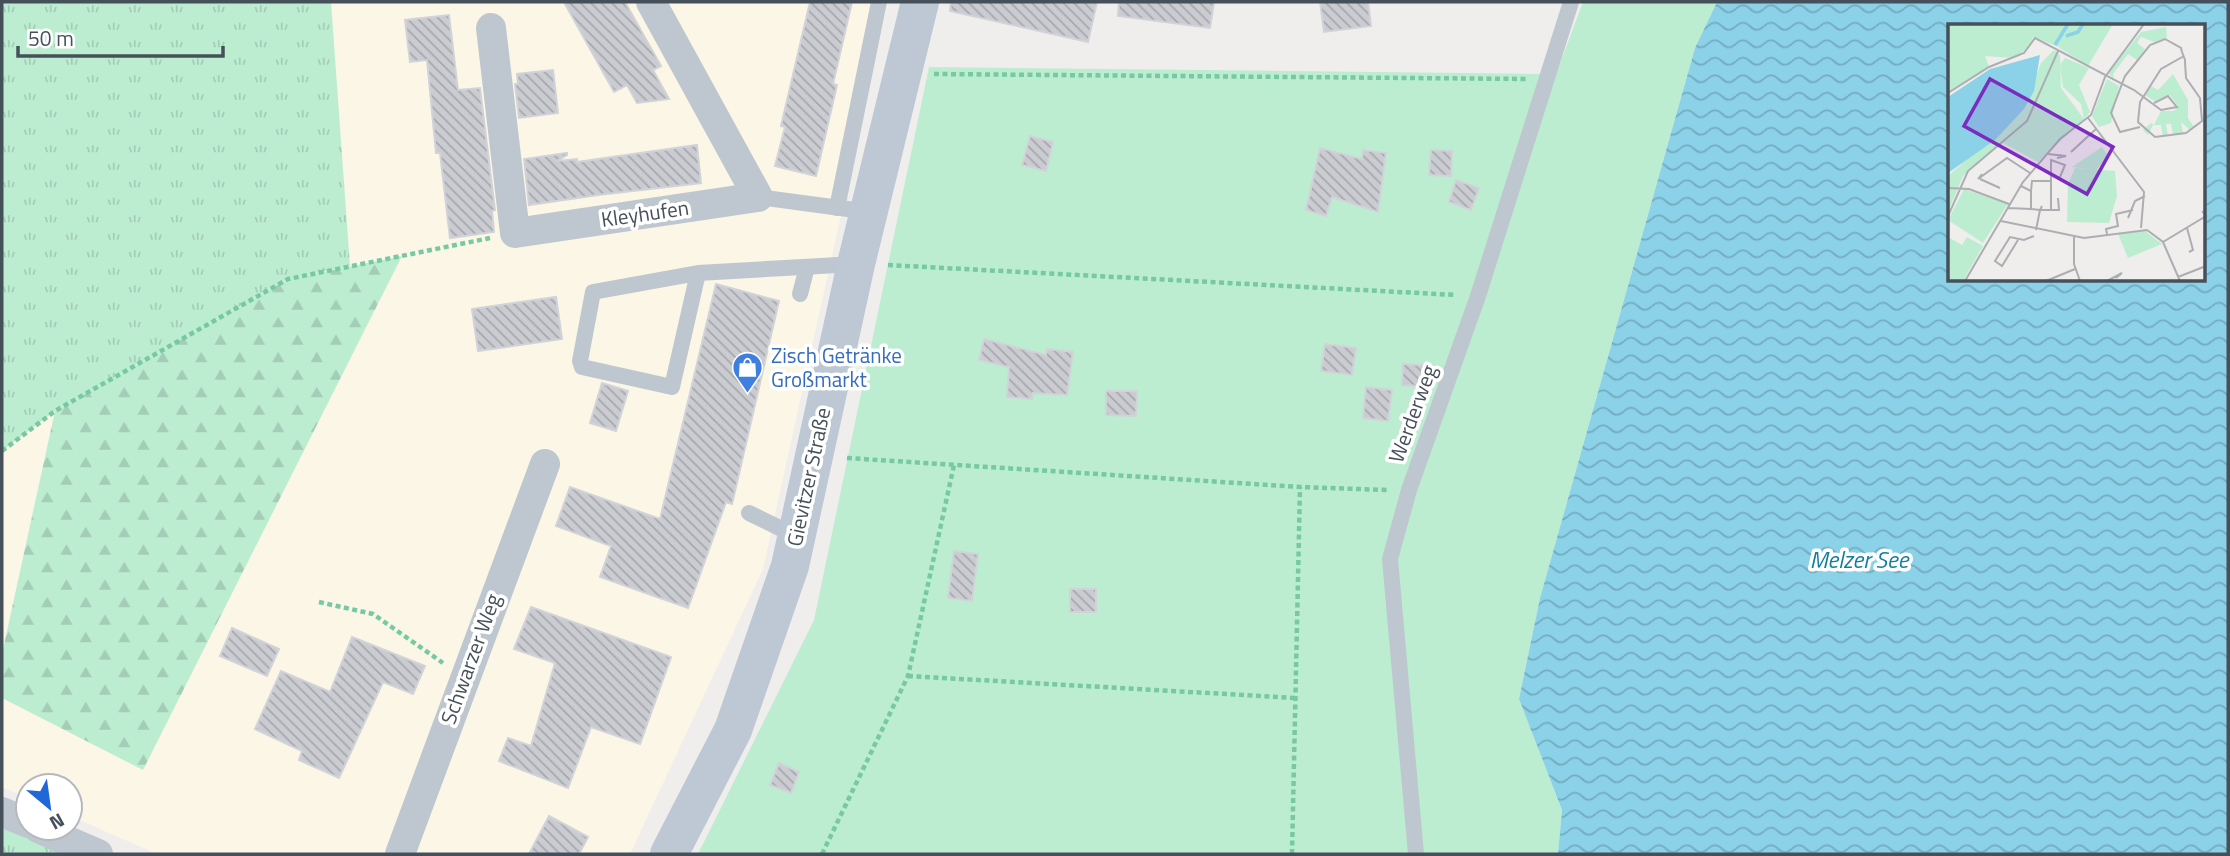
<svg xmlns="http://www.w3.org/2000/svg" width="2230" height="856" font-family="'Titillium Web',sans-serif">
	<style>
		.commercial { fill: #fbf6e6 }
		.grass { fill: url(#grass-tufts) }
		.forest { fill: url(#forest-firs) }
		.garden { fill: #bcedd1 }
		.water { fill: url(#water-waves); fill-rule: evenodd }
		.building { fill: url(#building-back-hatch); stroke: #d1d3d9; stroke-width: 2 }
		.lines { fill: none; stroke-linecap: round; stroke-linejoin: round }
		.path { stroke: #76c9a3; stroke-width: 4.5; stroke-dasharray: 5 3.5; stroke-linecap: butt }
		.lane { stroke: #bec7cf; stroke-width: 16 }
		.street { stroke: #bec7cf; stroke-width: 30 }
		.secondary { stroke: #bec8d4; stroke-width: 38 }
		.labels { text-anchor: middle; stroke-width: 7; stroke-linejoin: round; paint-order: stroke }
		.street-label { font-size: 21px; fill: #46505a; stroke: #fff }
		.shop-label { font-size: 21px; fill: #366cbe; stroke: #fff; text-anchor: start }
		.water-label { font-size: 23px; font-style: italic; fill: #117da1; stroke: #fff }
		.inset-river { fill: none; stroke: #8bd1e8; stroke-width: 3.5 }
		.inset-road { fill: none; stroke: #acaeb2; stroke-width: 2 }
		.view { fill: #7b2cbf; fill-opacity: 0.15; stroke: #7b2cbf; stroke-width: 3.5 }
		.inset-edge { fill: none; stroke: #46505a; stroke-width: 3.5 }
	</style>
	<defs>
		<pattern id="grass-tufts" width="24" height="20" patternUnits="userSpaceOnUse" patternTransform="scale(1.75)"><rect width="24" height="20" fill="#bcedd1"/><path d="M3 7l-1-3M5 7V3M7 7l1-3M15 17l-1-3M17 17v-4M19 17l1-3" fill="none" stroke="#a3cdb6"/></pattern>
		<pattern id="forest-firs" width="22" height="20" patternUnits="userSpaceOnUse" patternTransform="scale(1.75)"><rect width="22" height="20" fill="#bcedd1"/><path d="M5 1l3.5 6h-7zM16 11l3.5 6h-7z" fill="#a3cdb6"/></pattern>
		<pattern id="water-waves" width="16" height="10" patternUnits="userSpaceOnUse" patternTransform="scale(1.75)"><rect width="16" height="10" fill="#8bd1e8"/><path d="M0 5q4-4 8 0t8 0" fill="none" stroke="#73acbf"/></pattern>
		<pattern id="building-back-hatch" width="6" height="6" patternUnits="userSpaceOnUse" patternTransform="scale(1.75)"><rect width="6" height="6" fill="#caccd2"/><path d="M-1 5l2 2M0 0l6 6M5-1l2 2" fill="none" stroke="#a6a8ad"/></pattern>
	</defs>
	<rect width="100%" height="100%" fill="#f0eded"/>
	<polygon class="commercial" points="2,2 888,2 763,569 630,854 157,854 70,816 70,786 28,786 28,798 2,787"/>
	<g class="grass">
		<polygon points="2,2 331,2 350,266 288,279 55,411 2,451"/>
		<polygon points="2,822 75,854 2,854"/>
	</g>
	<polygon class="forest" points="402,256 143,770 2,698 2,654 55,411 288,279"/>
	<polygon class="garden" points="1583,2 1717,2 1695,48 1540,598 1519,699 1562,810 1558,854 698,854 814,620 929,67 1556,74"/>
	<path class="water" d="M1717,2H2228V854H1558L1562,810L1519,699L1540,598L1695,48ZM1950,26H2204V280H1950Z"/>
	<g class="building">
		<polygon points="564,2 625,2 661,66 653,70 669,99 637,103 627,85 614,92"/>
		<polygon points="810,2 852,2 833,84 837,85 816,176 775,166 785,127 781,126"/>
		<polygon points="951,2 1097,2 1088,42 950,11"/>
		<polygon points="1119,2 1214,2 1210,28 1118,16"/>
		<polygon points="1320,2 1368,2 1371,26 1324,32"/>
		<polygon points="449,15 458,90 480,88 495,210 492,211 494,232 450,238 440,153 436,153 427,60 410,62 405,20"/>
		<polygon points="553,70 558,113 519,118 515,84 518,84 517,74"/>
		<polygon points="1030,136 1053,142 1046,171 1022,165"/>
		<polygon points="697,145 701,183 598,195 529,205 524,159 567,153 567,155 557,161 577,159 577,162"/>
		<polygon points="1320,148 1362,159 1363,150 1386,153 1378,212 1332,197 1326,216 1306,210"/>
		<polygon points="1431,150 1452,151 1451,176 1429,175"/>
		<polygon points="1456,180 1479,188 1471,210 1449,202"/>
		<polygon points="716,284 779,301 732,504 726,502 688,608 600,577 611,546 556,526 570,487 660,519"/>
		<polygon points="556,297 562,339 478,351 472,309"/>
		<polygon points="984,339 1046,355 1047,349 1073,352 1067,395 1033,393 1032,399 1007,397 1009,367 979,360"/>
		<polygon points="1325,344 1356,348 1352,375 1321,371"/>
		<polygon points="1403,364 1435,366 1433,387 1402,385"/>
		<polygon points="602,383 628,391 616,431 590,423"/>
		<polygon points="1366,387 1392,390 1388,421 1363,418"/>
		<polygon points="1106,391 1137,391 1136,416 1106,415"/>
		<polygon points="954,551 978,554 972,601 948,598"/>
		<rect x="1070" y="589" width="26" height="23"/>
		<polygon points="531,607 671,657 640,744 591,727 568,788 499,761 508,738 531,746 555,663 514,649"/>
		<polygon points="232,628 279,649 267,676 220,656"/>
		<polygon points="352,637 425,666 413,694 383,682 339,778 299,760 302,751 255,729 281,671 330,692"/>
		<polygon points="779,763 799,772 791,793 770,785"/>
		<polygon points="549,816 588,837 579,854 529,854"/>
	</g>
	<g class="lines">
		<g class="path">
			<polyline points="934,74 1527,79"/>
			<polyline points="888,265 1456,295"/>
			<polyline points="2,451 55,411 288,279 490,238"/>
			<polyline points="847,458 1300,487 1387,490"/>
			<polyline points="319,602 373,614 443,663"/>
			<polyline points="908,676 1296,698"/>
			<polyline points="822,854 908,676 954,465"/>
			<polyline points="1292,854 1300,487"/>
		</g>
		<g class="lane">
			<polyline points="758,197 870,212"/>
			<polyline points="837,208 879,2"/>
			<polyline points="698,273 593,292 580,361 582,367 672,387 698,273 856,264"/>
			<polyline points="800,294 807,267"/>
			<polyline points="749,513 796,536"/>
			<polyline points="1416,854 1390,559 1409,490 1478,296 1571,2"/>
		</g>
		<g class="street">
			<polyline points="491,28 515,233 758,197 651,2"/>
			<polyline points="2,812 28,823"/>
			<polyline points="38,828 98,854"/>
			<polyline points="400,854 545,464"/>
		</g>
		<polyline class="secondary" points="669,854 733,730 790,566 856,264 920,2"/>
	</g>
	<defs>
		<symbol id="shop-pin" viewBox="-11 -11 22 30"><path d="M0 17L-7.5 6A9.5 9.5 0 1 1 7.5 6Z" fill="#3f7fe0" stroke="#fff"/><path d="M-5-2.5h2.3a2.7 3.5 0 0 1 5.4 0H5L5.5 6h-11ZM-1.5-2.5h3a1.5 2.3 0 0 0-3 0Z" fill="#fff"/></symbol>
	</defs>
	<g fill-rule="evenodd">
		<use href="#shop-pin" x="730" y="350" width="35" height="47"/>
	</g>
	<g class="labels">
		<g class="street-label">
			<text transform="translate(645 214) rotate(-8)" y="7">Kleyhufen</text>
			<text transform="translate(1413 414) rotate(-70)" y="7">Werderweg</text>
			<text transform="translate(809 477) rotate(-78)" y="7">Gievitzer Straße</text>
			<text transform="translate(471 659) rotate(-70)" y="7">Schwarzer Weg</text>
		</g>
		<g class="shop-label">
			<text x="771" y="363">Zisch Getränke<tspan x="771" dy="24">Großmarkt</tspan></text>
		</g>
		<g class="water-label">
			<text x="1859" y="568">Melzer See</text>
		</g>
	</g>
	<g transform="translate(1948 24)">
		<rect width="257" height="257" fill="#f0eded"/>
		<path d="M165,0L140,42L109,22L79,11L76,1ZM218,3L219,14L206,18L193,13L189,19L197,25L189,36L180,30L165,50L166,55L160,49L193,8ZM117,34L141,44L131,61L142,88L136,95L133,80L115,63L112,41ZM225,50L240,76V94L246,103L242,106L233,98L235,109L225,111L223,100H218L220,112H215L213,101H205L200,111L195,106L203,99L206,101L213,87H226L230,82L222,71L206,77L197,71L203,62L210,66ZM159,55L171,62L163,99L151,103L144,92ZM127,144L167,147L169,172L161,199L119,198L120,160ZM16,165L60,180L35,219L0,196ZM197,207L214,220L180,234L170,210Z" fill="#bcedd1"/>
		<path d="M0,0H75L85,14L79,25L65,34L37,32L41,43L0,69ZM154,123L160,132L148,146L124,143Z" fill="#bcedd1"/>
		<path d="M0,213L14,221L19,213L35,222L15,257H0Z" fill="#bcedd1"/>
		<path d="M106,26L112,31L113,64L136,95L90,138L55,119L15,152L0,188V152L76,85L93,39Z" fill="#bcedd1"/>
		<path d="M92,31L86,67L76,85L47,116L0,149V73L42,45Z" fill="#8bd1e8"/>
		<path class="inset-river" d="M118,12L130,8L135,0M107,21L120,0"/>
		<path class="inset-road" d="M0,69L41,43L76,29L87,14L186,66L213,86L229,83L220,72L206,79M140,94L196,168L193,204M192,103L172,108L163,89L177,52L202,21L217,15L233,24L234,28L237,36V38L238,54L252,74L254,97L238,109L207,113L190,98L192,78L213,45L236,32M123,128L148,105M100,130L118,132L109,134M34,150L30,155L59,134L82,149M32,155L52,164M73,162L83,167V185L92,186L88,206M0,164L21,165L61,180M83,167L84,157H103M94,182L92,186H111L110,174M60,184L83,185M103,186V136L117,141L112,153M0,192L20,147L79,97L110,27M180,194L187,177L197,172M53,197L136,214L199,206L215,218L232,257M239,204L245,226L241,228M159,210L158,205L170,202L168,190L185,186M126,213V240L132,257M70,216L54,242L47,237L62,213L76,216L86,212M215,218L258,192L254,187M230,253L258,242M17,257L75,158L112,115L143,91L157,53L196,0M98,257L127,245M159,257L174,249L168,254"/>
		<path class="view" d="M42,55L165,123L139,170L16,102Z"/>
		<rect width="257" height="257" class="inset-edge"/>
	</g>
	<rect width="2230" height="856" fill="none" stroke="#46505a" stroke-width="7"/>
	<g transform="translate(49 807) rotate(151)"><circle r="33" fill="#ffffff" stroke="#b5b9bd" stroke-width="2"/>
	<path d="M0-5L12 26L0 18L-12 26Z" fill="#2068d7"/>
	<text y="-10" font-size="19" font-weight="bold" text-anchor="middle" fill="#46505a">N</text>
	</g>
	<path d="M18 46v10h205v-10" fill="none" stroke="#46505a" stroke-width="3.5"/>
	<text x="28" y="46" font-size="21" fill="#46505a" stroke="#ffffff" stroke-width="5" paint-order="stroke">50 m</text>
</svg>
